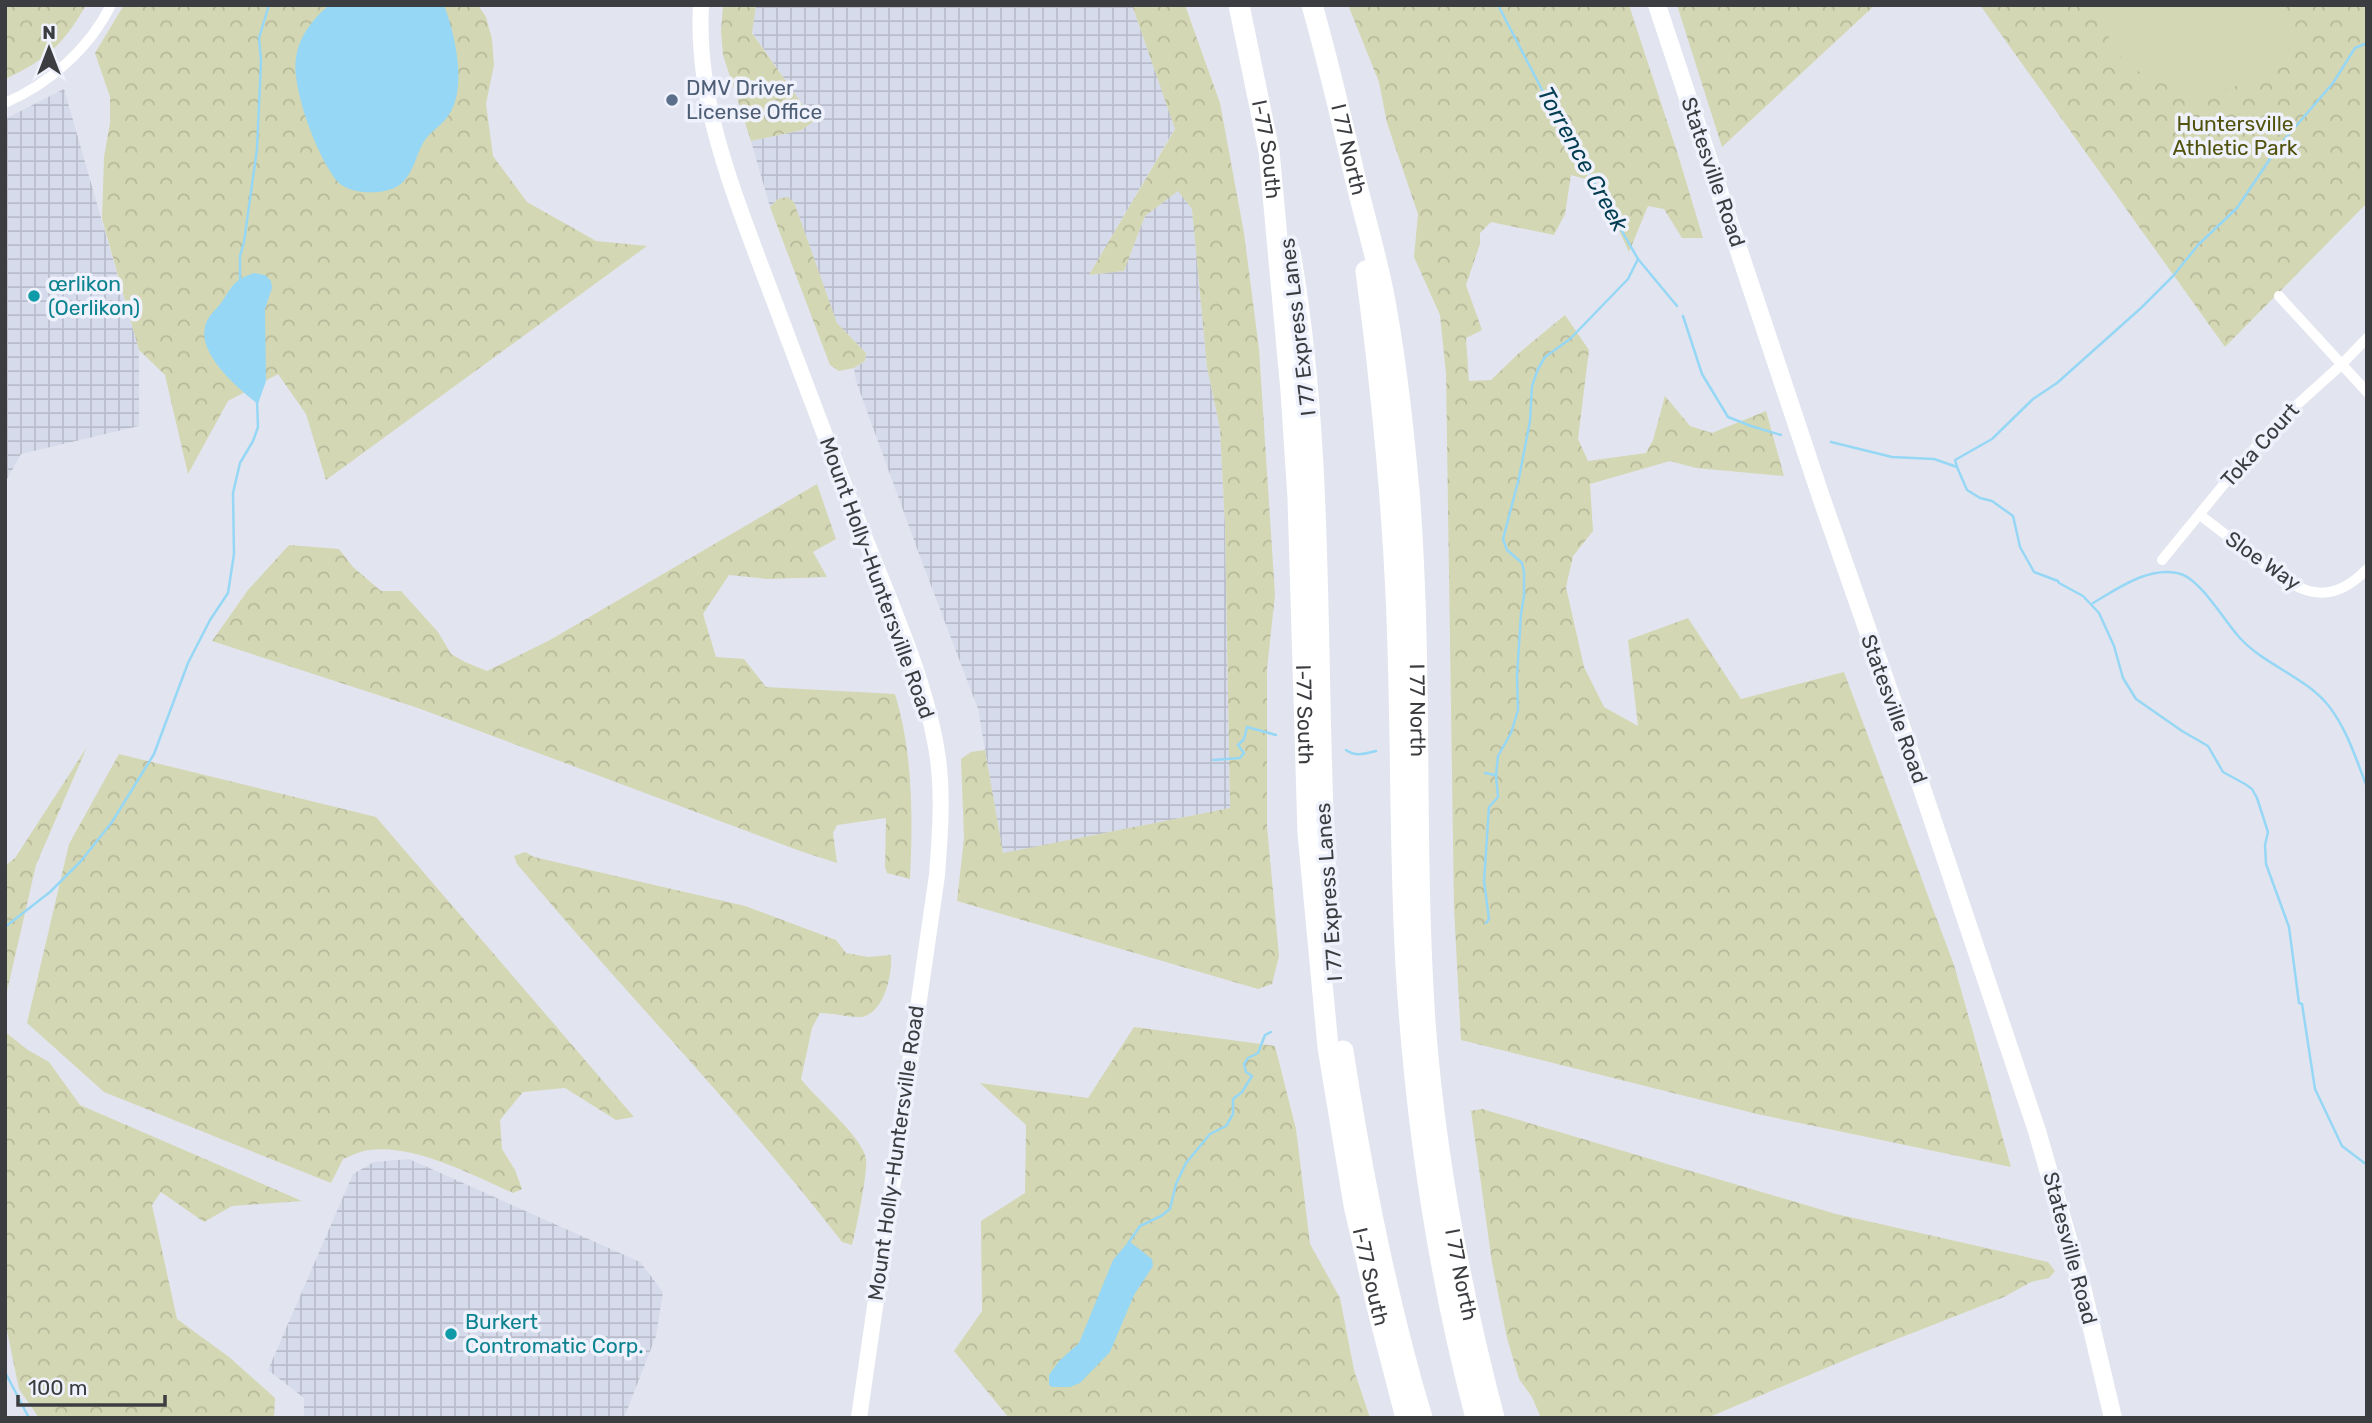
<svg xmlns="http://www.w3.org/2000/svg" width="2372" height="1423" font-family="Rubik,sans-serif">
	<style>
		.industrial { fill: url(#industrial-grid) }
		.forest { fill: url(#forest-crowns) }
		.pitch { fill: #d4d7b3 }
		.water { fill: #96d7f5 }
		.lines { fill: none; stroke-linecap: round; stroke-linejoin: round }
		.stream { stroke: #96d7f5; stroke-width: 2.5 }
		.minor { stroke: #fff; stroke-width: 10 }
		.secondary { stroke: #fff; stroke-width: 16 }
		.primary { stroke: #fff; stroke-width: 18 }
		.motorway { stroke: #fff; stroke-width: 21 }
		.service-dot { fill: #5c6f8a; stroke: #eff2fc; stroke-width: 2.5 }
		.culture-dot { fill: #0f9aa8; stroke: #eff2fc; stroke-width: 2.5 }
		.labels { text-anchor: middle; stroke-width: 7; stroke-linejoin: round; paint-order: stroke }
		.service-label { font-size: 21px; fill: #4e5e75; stroke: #eff2fc; text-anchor: start }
		.park-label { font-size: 21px; fill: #51520d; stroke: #eff2fc }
		.street-label { font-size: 21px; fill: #3b3d40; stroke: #eff2fc }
		.culture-label { font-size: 21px; fill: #0d838f; stroke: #eff2fc; text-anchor: start }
		.water-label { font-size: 23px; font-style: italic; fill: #033d52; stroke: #eff2fc }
	</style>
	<defs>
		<pattern id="industrial-grid" width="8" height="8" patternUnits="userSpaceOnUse" patternTransform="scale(1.75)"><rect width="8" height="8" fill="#d6dbec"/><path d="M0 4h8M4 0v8" fill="none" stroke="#b9bdcb"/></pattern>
		<pattern id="forest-crowns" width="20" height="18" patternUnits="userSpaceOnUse" patternTransform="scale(1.75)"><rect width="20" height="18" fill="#d4d7b3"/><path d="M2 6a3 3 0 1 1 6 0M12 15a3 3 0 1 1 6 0" fill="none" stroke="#b7b99b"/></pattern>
	</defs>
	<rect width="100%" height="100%" fill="#e2e5ef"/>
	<g class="industrial">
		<polygon points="756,5 1132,5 1175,128 1089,275 1124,271 1145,216 1178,190 1192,209 1207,367 1220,429 1225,525 1230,808 1003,854 978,709 919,554 856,381 854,368 865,361 866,353 837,324 794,202 778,199 770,207 751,141 802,130 813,120 752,32"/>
		<polygon points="64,89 139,350 139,426 21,454 5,483 5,119"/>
		<polygon points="409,1159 640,1262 663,1292 656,1336 624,1418 304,1418 304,1398 268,1370 353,1174 374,1162"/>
	</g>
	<g class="forest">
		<path d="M5,5H86C64,44 46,60 5,79Z"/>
		<polygon points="124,5 478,5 486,17 492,39 494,65 486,104 493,156 527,202 596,241 647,246 326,480 306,414 278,374 228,401 188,474 165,375 139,350 102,219 104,157 110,123 110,97 95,53"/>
		<polygon points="723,5 756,5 752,33 814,121 802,130 751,141 723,55 721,31"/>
		<polygon points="1132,5 1185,5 1220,103 1244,233 1259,349 1275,595 1267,669 1267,826 1279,956 1272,984 1258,989 957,901 964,838 961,759 971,752 985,750 1003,853 1230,808 1225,525 1220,429 1207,367 1192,209 1178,191 1145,216 1124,271 1089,275 1175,129"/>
		<polygon points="1348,5 1629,5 1679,158 1703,238 1682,238 1664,209 1648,206 1629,252 1612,215 1603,184 1571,175 1565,214 1554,235 1491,222 1480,233 1480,244 1466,285 1482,330 1466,338 1469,381 1491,380 1519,353 1565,315 1589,350 1578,439 1588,461 1646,453 1653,440 1665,396 1690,426 1712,433 1766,411 1784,476 1696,468 1670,461 1590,484 1593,531 1573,556 1566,587 1584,667 1604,707 1638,726 1628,640 1688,618 1741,699 1844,672 1954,965 2011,1167 1757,1114 1461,1040 1454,908 1446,374 1440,315 1414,257 1418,214 1387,123 1379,82"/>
		<polygon points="1677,5 1875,5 1722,147"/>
		<polygon points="1980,5 2367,5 2367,203 2225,347"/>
		<polygon points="787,197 794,202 837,323 866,353 865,361 854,368 839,371 830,365 770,207 778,199"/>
		<path d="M817,484L836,539L813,552L827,577L768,579L729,575L703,614L716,657L744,659L766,687L895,694C913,753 913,818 910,879L887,873L885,867L886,818L837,825L833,833L837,863L800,851L418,708L212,641L248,590L289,545L339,549L353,567L381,591H401L438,632L451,654L465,662L487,671L550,640Z"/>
		<polygon points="87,747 36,865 5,1000 5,866 15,858"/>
		<path d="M119,754L376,817L634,1117L616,1120L565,1088L523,1092L500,1120L502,1149L515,1170L522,1189L513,1193C472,1175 415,1144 369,1150C360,1151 351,1156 343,1159L331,1183L104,1092L27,1023L69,844Z"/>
		<path d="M525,852L534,857L745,906L836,940L846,953L868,957L891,955C893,974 883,1017 859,1017C846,1017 833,1013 820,1013L812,1028L801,1079C816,1099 863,1137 866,1159C868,1171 856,1231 852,1245L842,1242C740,1110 624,992 517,864L514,856Z"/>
		<polygon points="1134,1027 1275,1046 1296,1129 1310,1244 1340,1298 1354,1370 1370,1418 1009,1418 954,1351 982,1311 981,1221 1025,1193 1026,1125 980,1083 1088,1098"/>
		<polygon points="5,1032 28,1050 49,1062 80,1105 302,1201 232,1206 204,1222 161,1192 152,1205 177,1319 229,1357 275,1398 274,1418 39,1418 19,1389 5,1321"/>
		<polygon points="1482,1109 1836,1214 2048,1262 2055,1271 2049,1278 2031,1282 2004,1297 1864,1352 1707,1418 1541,1418 1532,1397 1519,1379 1507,1338 1492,1263 1471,1111"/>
	</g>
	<path class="pitch" d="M2100,5H2282L2295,24V42C2273,65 2252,83 2220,91C2190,98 2137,78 2118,54C2113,49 2111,41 2108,35C2102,24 2098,18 2100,5Z"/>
	<g class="water">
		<path d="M329,5H444C455,34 467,86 450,113C445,122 435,129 428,136C415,151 416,174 398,186C384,195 350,195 338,182C318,159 291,88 296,58C299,36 313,19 329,5Z"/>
		<path d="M254,273L265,275L271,281L272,288L265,309L266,381L258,404C238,389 198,354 205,327C207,315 217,310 223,300C234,284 234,280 254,273Z"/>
		<polygon points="1129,1241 1152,1259 1153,1266 1134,1295 1110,1352 1080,1383 1070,1387 1052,1387 1049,1385 1049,1375 1059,1361 1079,1343 1113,1260"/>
	</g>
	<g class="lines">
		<g class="stream">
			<polyline points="1498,5 1553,111 1638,259 1677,306"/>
			<polyline points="240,279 240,256 244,242 257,149 261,61 259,38 269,5"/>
			<polyline points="1683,316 1702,374 1728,417 1751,426 1781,435"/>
			<polyline points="1831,442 1892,457 1934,459 1957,467 1967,490 1980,498 1992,501 2013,516 2020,547 2034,572 2058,581 2059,583 2083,596 2099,613 2114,646 2123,678 2136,699 2182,731 2208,746 2223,772 2245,784 2252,789 2257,798 2268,832 2265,845 2266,864 2289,927 2299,1003 2302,1004 2315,1089 2342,1146 2367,1165"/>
			<polyline points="1957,467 1955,460 1992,439 2033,399 2057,383 2141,308 2173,276 2199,244 2237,208 2278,147 2333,83 2355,48 2367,43"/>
			<path d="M2093,603C2117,589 2147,567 2177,573C2199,576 2224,621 2239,637C2264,665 2304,676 2328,705C2347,729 2356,759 2367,787"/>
			<path d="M1346,750C1356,757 1364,754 1376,751"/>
			<polyline points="1213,760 1240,758 1244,753 1238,745 1244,739 1247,727 1276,735"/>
			<polyline points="1485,773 1495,775"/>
			<polyline points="1486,923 1489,919 1484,881 1489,807 1498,797 1496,775 1498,756 1511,733 1518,710 1517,676 1521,614 1524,596 1524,571 1522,563 1507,550 1503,539 1519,478 1530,421 1532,386 1538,369 1545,357 1570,339 1628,279 1638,259"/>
			<polyline points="5,927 50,892 81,861 112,822 154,754 188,663 210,620 228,593 234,554 233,493 240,463 253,441 258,427 257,401"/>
			<polyline points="1129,1242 1140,1226 1161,1216 1170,1209 1176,1184 1186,1163 1210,1134 1226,1126 1233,1114 1233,1099 1242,1092 1252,1076 1246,1072 1244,1064 1248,1058 1258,1053 1265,1035 1271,1032"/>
			<polyline points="5,1372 29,1418"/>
		</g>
		<g class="minor">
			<path d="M5,103C49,84 89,49 111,5"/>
			<polyline points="2279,296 2367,392"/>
			<path d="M2200,515C2218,529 2237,543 2255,558C2294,588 2325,613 2367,569"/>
			<polyline points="2162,560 2238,467 2278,422 2341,365 2367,338"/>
		</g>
		<path class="secondary" d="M701,5C696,96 728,178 759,261C791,345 822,429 855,513C884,589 927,679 938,759C943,797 940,836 937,875L859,1418"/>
		<polyline class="primary" points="1657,5 1821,497 1896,711 2037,1131 2083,1291 2113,1418"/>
		<g class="motorway">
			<path id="s1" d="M1239,5L1269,151L1291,391L1298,498L1308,833L1328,1047L1354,1205L1378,1310L1406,1418"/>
			<path id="s2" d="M1312,5C1328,61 1341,117 1354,173C1363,212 1375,251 1383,291C1396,357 1403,424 1409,491C1423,667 1413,845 1425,1022C1435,1156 1460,1288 1494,1418"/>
			<path d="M1290,252C1326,458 1314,671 1326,879"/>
			<path d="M1366,271C1380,378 1391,486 1396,594C1402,718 1399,842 1406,966C1415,1118 1437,1270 1476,1418"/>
			<path d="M1343,1051C1362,1174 1386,1298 1422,1418"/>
		</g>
	</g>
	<circle class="service-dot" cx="672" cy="100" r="7"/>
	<g class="culture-dot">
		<circle cx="34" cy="296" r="7"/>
		<circle cx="451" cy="1334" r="7"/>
	</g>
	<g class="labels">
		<g class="service-label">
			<text x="686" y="95">DMV Driver<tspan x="686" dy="24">License Office</tspan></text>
		</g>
		<g class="park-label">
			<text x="2235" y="131">Huntersville<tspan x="2235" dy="24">Athletic Park</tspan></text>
		</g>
		<g class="street-label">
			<text dy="7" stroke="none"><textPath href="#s1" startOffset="147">I-77 South</textPath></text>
			<text dy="7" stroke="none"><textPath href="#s2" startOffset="149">I 77 North</textPath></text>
			<text transform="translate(1713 172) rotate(71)" y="7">Statesville Road</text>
			<text transform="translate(1298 327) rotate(-97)" y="7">I 77 Express Lanes</text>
			<text transform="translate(2260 445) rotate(-48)" y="7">Toka Court</text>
			<text transform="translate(2263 561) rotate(35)" y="7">Sloe Way</text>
			<text transform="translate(877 578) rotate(70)" y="7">Mount Holly-Huntersville Road</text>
			<text transform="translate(1894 709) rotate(70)" y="7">Statesville Road</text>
			<text dy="7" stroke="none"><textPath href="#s2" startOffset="716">I 77 North</textPath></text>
			<text dy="7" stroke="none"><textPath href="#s1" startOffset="714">I-77 South</textPath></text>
			<text transform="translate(1329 892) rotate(-94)" y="7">I 77 Express Lanes</text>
			<text transform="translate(896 1153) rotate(-82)" y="7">Mount Holly-Huntersville Road</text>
			<text transform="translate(2070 1248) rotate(75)" y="7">Statesville Road</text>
			<text dy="7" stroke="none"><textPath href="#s2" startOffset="1283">I 77 North</textPath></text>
			<text dy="7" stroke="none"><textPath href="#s1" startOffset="1281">I-77 South</textPath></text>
		</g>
		<g class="culture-label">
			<text x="48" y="291">œrlikon<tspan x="48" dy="24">(Oerlikon)</tspan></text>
			<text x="465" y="1329">Burkert<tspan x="465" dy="24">Contromatic Corp.</tspan></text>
		</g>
		<g class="water-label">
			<text transform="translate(1583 159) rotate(61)" y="8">Torrence Creek</text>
		</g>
	</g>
	<rect width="2372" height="1423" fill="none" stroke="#3b3d40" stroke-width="14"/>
	<g transform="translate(49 49)" stroke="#eff2fc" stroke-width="5" paint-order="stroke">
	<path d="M0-5L12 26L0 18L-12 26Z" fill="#3b3d40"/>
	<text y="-10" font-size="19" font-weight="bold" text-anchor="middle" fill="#3b3d40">N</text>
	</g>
	<path d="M18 1395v10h147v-10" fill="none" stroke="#3b3d40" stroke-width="3.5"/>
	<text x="28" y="1395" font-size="21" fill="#3b3d40" stroke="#eff2fc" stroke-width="5" paint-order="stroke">100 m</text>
</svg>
